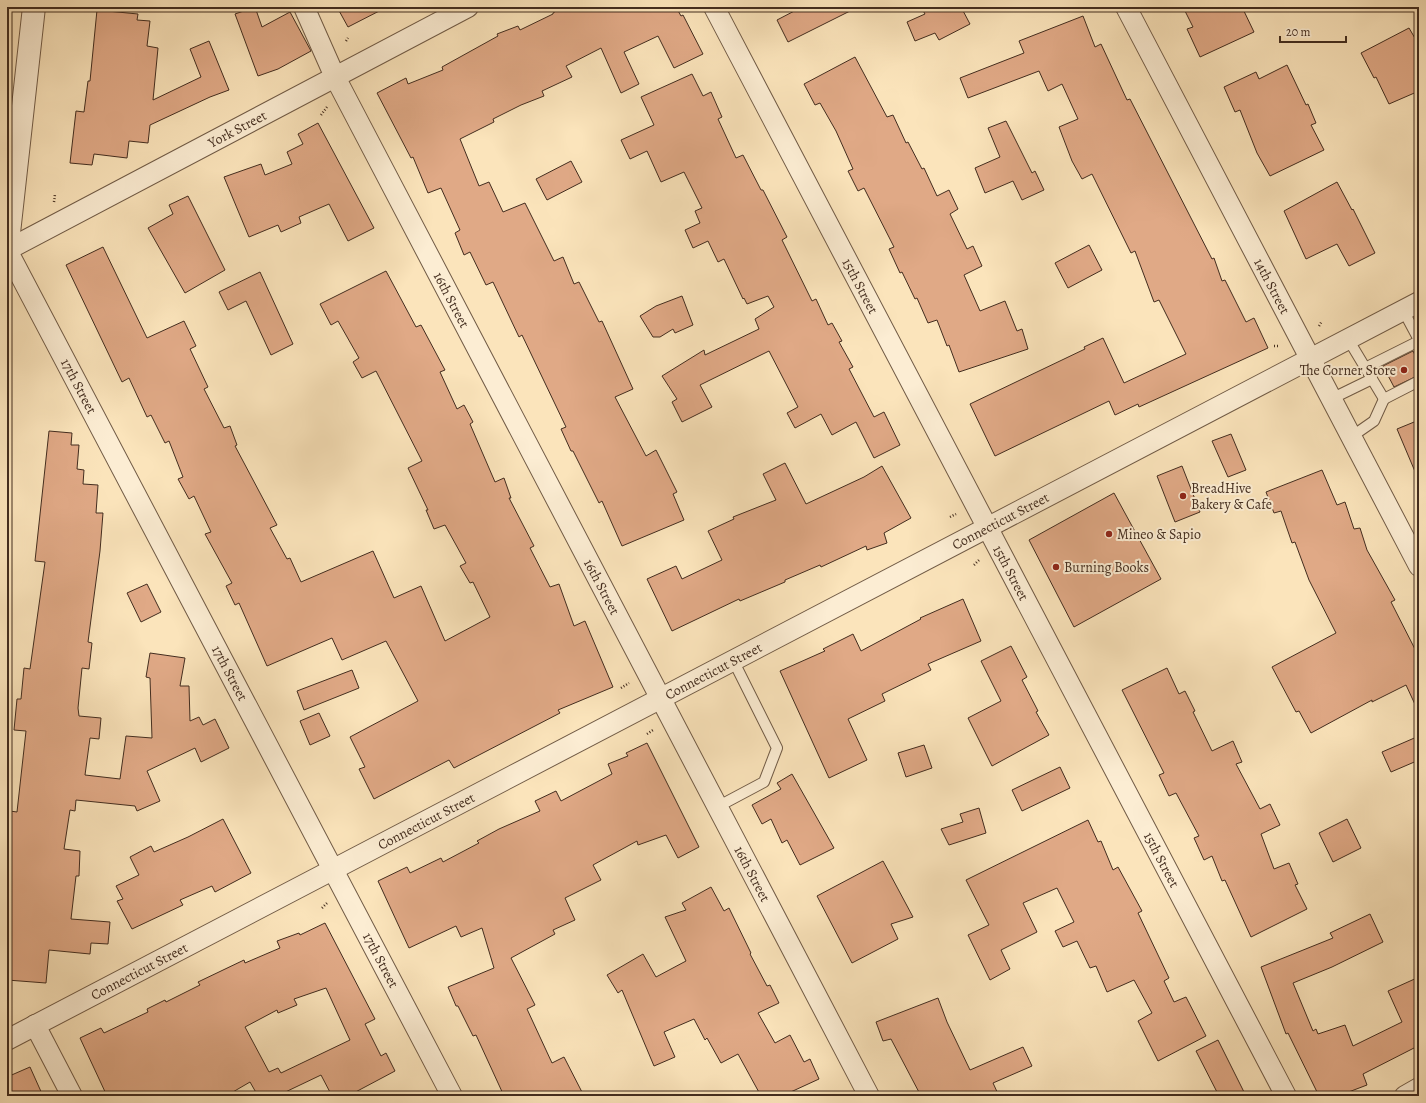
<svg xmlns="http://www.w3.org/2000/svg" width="1426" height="1103" font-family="Alegreya,serif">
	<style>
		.building { fill: #e0a986; stroke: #432d1f; fill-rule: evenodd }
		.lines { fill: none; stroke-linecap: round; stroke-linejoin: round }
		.service-casing { stroke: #715b46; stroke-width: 12 }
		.minor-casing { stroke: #715b46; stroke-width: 22 }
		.tertiary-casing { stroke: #715b46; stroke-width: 24 }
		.path { stroke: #432d1f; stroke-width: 2.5; stroke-dasharray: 1 2; stroke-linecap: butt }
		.service { stroke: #fcedd3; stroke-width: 10 }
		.minor { stroke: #fcedd3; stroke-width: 20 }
		.tertiary { stroke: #fcedd3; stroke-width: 22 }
		.poi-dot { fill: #8f2418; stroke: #fcedd3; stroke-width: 1.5 }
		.labels { text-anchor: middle; stroke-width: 4; stroke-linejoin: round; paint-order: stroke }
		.street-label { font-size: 14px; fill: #432d1f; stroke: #fcedd3 }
		.poi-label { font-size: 14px; fill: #432d1f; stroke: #fcedd3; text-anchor: start }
	</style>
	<rect width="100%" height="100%" fill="#fbe4bb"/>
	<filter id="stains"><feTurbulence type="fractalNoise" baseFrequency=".005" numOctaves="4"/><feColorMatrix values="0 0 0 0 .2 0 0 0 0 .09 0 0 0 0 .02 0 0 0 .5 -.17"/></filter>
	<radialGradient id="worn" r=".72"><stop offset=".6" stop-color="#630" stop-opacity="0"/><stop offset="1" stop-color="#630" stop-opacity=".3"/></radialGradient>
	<g class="building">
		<polygon points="255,7 262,27 290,12 311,51 278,69 258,76 235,14"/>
		<polygon points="337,7 387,7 348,27"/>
		<polygon points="563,7 676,7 681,16 683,15 703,54 674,68 658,36 624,52 639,84 621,93 601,48 566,66 572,77 542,91 544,96 521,105 493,119 494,122 460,139 479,186 489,182 503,212 525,203 554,261 563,257 574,284 579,282 599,322 602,321 633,389 615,397 646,456 656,450 677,492 673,494 684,520 622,546 602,501 599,503 573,451 571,451 561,429 566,427 522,335 519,337 493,282 486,285 470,252 464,255 455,233 460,230 441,188 428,193 413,157 411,158 377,93 406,78 408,84 443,70 442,67 498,36 497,34 518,26 520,30 553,14 553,13"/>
		<polygon points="802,7 858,7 788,42 777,20"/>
		<polygon points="921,7 961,7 970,24 939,40 935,33 915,41 907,22 925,14"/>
		<polygon points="1183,7 1242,7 1254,32 1200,57 1187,29 1193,27"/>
		<polygon points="97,10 138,14 137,20 150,21 147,46 158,48 153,100 201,77 190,49 209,41 229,90 210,97 150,125 148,143 129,141 127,158 94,154 92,165 70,163 76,111 84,112 88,81 90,81"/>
		<polygon points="1083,16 1095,47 1101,44 1127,100 1130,99 1212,259 1214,258 1222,281 1225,280 1246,322 1254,318 1268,348 1139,407 1138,404 1115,415 1109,401 995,456 970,404 1085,349 1084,347 1103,338 1124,383 1186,354 1159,300 1154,302 1135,251 1131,253 1092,174 1082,179 1072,161 1059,127 1078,119 1062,84 1048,91 1039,71 968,98 960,78 1024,53 1019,41"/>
		<polygon points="1409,28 1419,45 1419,91 1389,104 1376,77 1374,78 1361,53"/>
		<polygon points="855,57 887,117 893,115 906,143 908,142 922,169 924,168 937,196 949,190 958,209 950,214 967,249 973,246 982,266 964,275 980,311 1005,301 1017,331 1022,329 1028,349 959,372 949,345 947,346 937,320 928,323 917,298 915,299 902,272 900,273 889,249 894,247 864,188 858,191 848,171 853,169 836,131 820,103 815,105 804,84"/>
		<polygon points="1287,65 1306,105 1308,104 1316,123 1311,125 1324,150 1270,176 1257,153 1240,110 1235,112 1224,87 1256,72 1259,79"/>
		<polygon points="692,74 703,96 711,92 722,117 718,119 736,158 743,155 761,190 763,190 787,237 782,240 812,301 816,299 828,325 832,323 842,341 839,342 853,367 849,369 874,417 884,412 900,445 874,458 856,422 832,435 821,414 795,428 787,413 798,407 769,351 700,385 712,407 682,422 672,402 677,399 662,376 704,350 705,355 759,329 755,319 774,307 768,296 747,304 744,298 743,299 724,259 718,262 708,241 693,248 685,230 700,223 695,211 702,208 684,172 661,182 647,151 630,159 621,140 654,125 641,97"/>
		<polygon points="1006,121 1032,173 1035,171 1044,190 1022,200 1013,181 985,193 975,168 1000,157 988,128"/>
		<polygon points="318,123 374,228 348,241 329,204 299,217 301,223 281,232 278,225 249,237 224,177 261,164 265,175 292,164 287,152 303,144 298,134"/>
		<polygon points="571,161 582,182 547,200 536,179"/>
		<polygon points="1337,182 1352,210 1353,209 1375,253 1349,266 1337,244 1306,259 1284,211"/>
		<polygon points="188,196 225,270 185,293 148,228 173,214 169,205"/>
		<polygon points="1089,245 1102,270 1068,288 1055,263"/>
		<polygon points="103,247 147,338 184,321 196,346 190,349 208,387 204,389 224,428 230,426 237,445 235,446 277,525 270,528 287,559 290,558 301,582 373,551 394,598 421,586 445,641 490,617 473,582 470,583 460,566 466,563 445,525 434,529 426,510 428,510 408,468 422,461 376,371 362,378 353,362 359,358 338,321 331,325 320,304 386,271 416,327 421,325 445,370 440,372 457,409 464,405 473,422 470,424 495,482 504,478 511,498 509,498 534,546 530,548 550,587 559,584 574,626 585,621 613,687 558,710 560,713 454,768 449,760 374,799 359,769 365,767 350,737 418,701 386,641 342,660 332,638 267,666 239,603 235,605 226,586 232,583 205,534 211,532 194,496 189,499 178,479 183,477 169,441 165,443 151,415 147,417 129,378 122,382 66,265"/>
		<polygon points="260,272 293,344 271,355 246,301 228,310 219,292"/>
		<polygon points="682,296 693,325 675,333 673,329 660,337 653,337 640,316 656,306"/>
		<polygon points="1413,351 1419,363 1419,375 1394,387 1383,366"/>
		<polygon points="1419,420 1419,481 1397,429"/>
		<polygon points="49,431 72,433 71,445 79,445 77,469 84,470 83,484 98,485 96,513 103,513 100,551 88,642 92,643 89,669 82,668 78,708 79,716 101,718 99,739 90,738 85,775 120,779 126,736 152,738 150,678 146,677 150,653 185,658 180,686 189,686 190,721 199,717 203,725 215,719 229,748 201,762 195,748 147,771 160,801 137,811 135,806 76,800 75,811 70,810 64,849 80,851 79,876 76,876 71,919 110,922 108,944 91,943 90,954 49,950 46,983 7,980 7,833 10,811 17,812 26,731 14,730 17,699 21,699 24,668 30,669 45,562 35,561"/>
		<polygon points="1231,434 1246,470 1228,477 1212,441"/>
		<polygon points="785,463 806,504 864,477 882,466 911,518 884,533 887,543 867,550 866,546 821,567 820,565 785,580 785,582 740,601 739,599 672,631 647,579 676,566 682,579 722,560 708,531 734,519 733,517 776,500 763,474"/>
		<polygon points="1182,466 1200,512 1175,522 1157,476"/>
		<polygon points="1322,470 1337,505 1345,502 1354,529 1360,528 1367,550 1395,600 1391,602 1419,657 1419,713 1406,685 1372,702 1372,700 1311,733 1299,711 1296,712 1272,667 1336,633 1309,580 1295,542 1292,543 1281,511 1274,513 1266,492"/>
		<polygon points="1114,493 1161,579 1074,627 1029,540"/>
		<polygon points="147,584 161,612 141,622 127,593"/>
		<polygon points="963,599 981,641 928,664 931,670 882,694 885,701 848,719 867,760 829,778 780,671 825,651 823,649 853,634 861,651 921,619 920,618"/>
		<polygon points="1011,646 1027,677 1022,680 1038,711 1036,712 1049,735 992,766 968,718 1001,701 981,661"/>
		<polygon points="1167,668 1179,694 1185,691 1195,711 1193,712 1212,751 1233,741 1242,762 1236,764 1260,809 1270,804 1280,825 1261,834 1274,869 1289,863 1298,884 1295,885 1307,909 1251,937 1225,880 1222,881 1212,856 1204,860 1194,838 1199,836 1176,793 1169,796 1159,775 1164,773 1122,690"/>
		<polygon points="352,670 359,688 304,710 297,691"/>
		<polygon points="319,713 330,736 310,745 300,721"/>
		<polygon points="1419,736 1419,760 1391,772 1382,752"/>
		<polygon points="647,743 699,847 678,858 666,835 638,845 637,841 593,865 601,880 565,898 575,920 553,930 555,934 511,958 535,1005 527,1009 552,1063 564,1057 584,1096 504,1096 476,1035 473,1036 458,1006 456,1006 448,987 494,968 482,928 461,937 456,926 409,948 378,881 407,867 410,873 441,858 443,862 479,843 477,841 499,829 540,811 535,801 556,791 561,801 612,774 608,764 628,756 626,753"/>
		<polygon points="924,745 932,768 906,777 898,753"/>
		<polygon points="1060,767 1070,788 1022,811 1012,790"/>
		<polygon points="792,774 834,848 800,865 787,840 782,843 771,819 762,824 752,805 781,789 777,783"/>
		<polygon points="979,808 986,833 949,845 941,829 963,822 960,814"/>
		<polygon points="223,819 251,873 215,892 212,886 180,900 183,905 132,929 117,901 123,899 116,886 139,875 130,857 151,846 154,852 188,837"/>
		<polygon points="1347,819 1361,848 1333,862 1319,833"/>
		<polygon points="1088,820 1098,842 1101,841 1113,870 1118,867 1142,911 1138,913 1169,978 1164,981 1174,1002 1186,997 1206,1036 1158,1061 1138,1021 1152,1013 1134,980 1107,992 1096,966 1090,968 1077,941 1063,947 1055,931 1074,922 1057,888 1023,903 1037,932 1001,950 1010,969 990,980 968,935 989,925 966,880"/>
		<polygon points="883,861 913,917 891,924 898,939 852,963 817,896"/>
		<polygon points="711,887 724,911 729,908 751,953 750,954 767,986 770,985 779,1003 758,1013 775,1043 790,1035 804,1062 810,1059 819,1079 782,1096 761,1096 738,1054 721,1063 707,1038 705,1040 694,1019 664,1032 675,1057 654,1066 622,990 618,993 607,975 643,954 656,977 686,961 665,917 686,910 682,903"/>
		<polygon points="1370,914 1383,942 1332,967 1293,983 1313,1031 1316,1029 1318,1034 1345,1025 1353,1046 1402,1022 1388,991 1419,977 1419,1060 1414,1048 1363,1074 1367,1085 1338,1096 1319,1096 1288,1033 1286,1034 1261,967 1333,938 1330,933"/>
		<path d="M325,923L375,1019L365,1024L381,1056L386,1053L395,1071L348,1096H332L321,1075L277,1096H258L250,1082L226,1096H107L80,1038L101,1028L104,1033L148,1012L147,1009L165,1000L166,1002L200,985L198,982L244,960L245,963L280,948L277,941L299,933L300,935ZM326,988L350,1040L281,1073L278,1068L269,1072L245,1027L277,1010L278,1013L297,1005L294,999Z"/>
		<polygon points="938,998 947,1022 970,1070 1023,1047 1032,1066 993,1083 999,1096 921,1096 891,1039 883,1041 876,1022"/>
		<polygon points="1218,1040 1246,1096 1219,1096 1196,1051"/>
		<polygon points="30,1067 43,1096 7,1096 7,1077"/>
	</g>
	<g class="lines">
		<defs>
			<g id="service">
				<polyline points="1403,310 1419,340"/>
				<polyline points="1365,368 1419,341"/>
				<polyline points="1372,379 1384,399 1419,381"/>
				<polyline points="1331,399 1372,379 1348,339"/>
				<polyline points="1351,437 1374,421 1384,399"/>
				<polyline points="717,807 764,782 777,748 733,660"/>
			</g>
			<g id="minor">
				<path id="s1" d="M304,7L335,77L869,1096"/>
				<path id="s2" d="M714,7L1286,1096"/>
				<path id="s3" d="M1126,7L1419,566"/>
				<polyline points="35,1025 72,1096"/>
				<path id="s4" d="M7,1040L1419,302"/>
				<path id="s5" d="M452,1096L7,250L468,7"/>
				<polyline points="1405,1096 1419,1088"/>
			</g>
			<polyline id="tertiary" points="7,251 34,7"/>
		</defs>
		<use href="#service" class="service-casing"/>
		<use href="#minor" class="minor-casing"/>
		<use href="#tertiary" class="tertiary-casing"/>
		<g class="path">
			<polyline points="346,41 348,38"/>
			<polyline points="321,115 327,107"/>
			<polyline points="54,202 55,194"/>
			<polyline points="1319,326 1322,321"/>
			<polyline points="1274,346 1280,346"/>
			<polyline points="950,517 956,514"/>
			<polyline points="974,565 980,559"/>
			<polyline points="621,688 629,683"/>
			<polyline points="647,734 653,730"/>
			<polyline points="322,908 327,903"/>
		</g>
		<use href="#service" class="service"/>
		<use href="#minor" class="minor"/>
		<use href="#tertiary" class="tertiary"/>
	</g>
	<g class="poi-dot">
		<circle cx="1404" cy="370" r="4"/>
		<circle cx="1183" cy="496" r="4"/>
		<circle cx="1109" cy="534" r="4"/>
		<circle cx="1056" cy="567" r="4"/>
	</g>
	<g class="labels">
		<g class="street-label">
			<text dy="5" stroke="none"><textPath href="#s5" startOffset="1216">York Street</textPath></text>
			<text dy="5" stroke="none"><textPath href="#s2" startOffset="315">15th Street</textPath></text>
			<text dy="5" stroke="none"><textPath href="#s3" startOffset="315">14th Street</textPath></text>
			<text dy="5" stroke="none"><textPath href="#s1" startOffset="328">16th Street</textPath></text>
			<text transform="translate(79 386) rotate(62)" y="5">17th Street</text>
			<text dy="5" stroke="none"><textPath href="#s4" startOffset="1121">Connecticut Street</textPath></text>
			<text dy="5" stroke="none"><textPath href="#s2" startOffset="639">15th Street</textPath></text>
			<text dy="5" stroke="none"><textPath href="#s1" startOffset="652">16th Street</textPath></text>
			<text dy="5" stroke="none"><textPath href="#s4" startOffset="797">Connecticut Street</textPath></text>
			<text transform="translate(230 673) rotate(62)" y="5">17th Street</text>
			<text dy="5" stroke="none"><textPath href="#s4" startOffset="473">Connecticut Street</textPath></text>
			<text dy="5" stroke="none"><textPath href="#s2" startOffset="963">15th Street</textPath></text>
			<text dy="5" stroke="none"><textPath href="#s1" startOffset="976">16th Street</textPath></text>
			<text transform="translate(381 960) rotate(62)" y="5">17th Street</text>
			<text dy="5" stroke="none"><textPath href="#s4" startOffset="149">Connecticut Street</textPath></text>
		</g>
		<g class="poi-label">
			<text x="1396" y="375" text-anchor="end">The Corner Store</text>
			<text x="1191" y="493">BreadHive<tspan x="1191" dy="16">Bakery &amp; Cafe</tspan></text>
			<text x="1117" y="539">Mineo &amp; Sapio</text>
			<text x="1064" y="572">Burning Books</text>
		</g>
	</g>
	<rect width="1426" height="1103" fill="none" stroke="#fbe4bb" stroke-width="24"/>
	<rect x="8" y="8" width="1410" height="1087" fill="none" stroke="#432d1f" stroke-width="2"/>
	<rect x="12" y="12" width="1402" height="1079" fill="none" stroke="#432d1f"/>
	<path d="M1280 36v6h66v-6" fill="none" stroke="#432d1f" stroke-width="2"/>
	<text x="1286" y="36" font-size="12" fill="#432d1f" stroke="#fcedd3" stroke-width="3" paint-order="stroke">20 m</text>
	<rect width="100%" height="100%" filter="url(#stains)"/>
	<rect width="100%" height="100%" fill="url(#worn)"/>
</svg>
